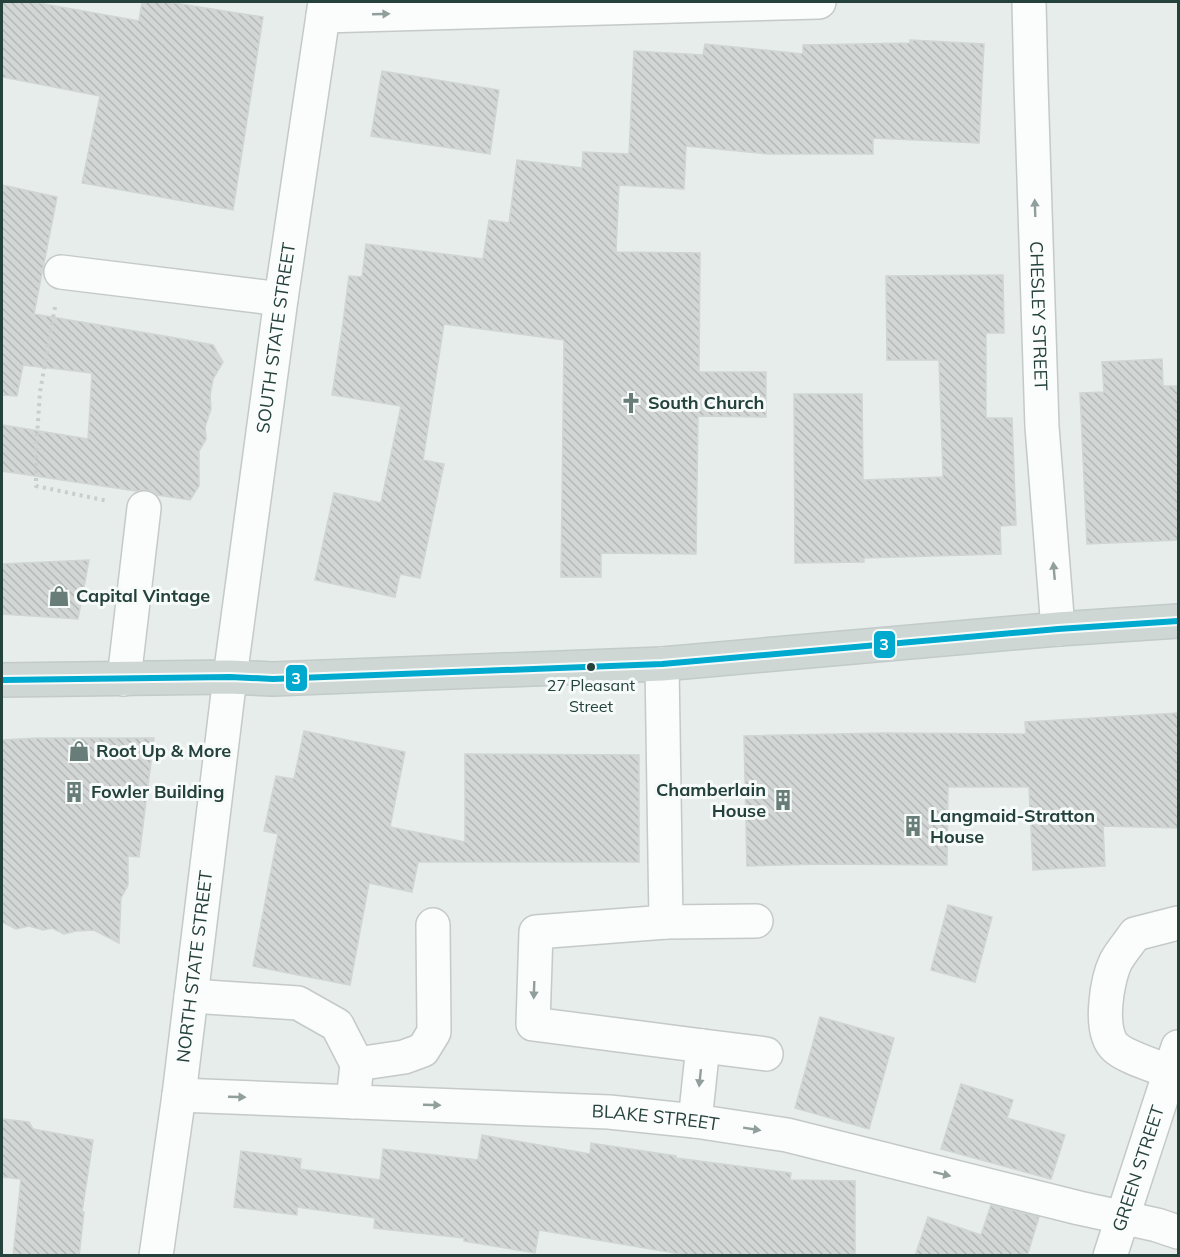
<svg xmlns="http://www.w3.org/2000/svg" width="1180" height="1257" font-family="Mulish,sans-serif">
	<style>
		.building { fill: url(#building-back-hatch); stroke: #d0d6d3; stroke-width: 1.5 }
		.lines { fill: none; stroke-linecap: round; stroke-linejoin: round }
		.minor-casing { stroke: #c4cac7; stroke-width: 36 }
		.major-casing { stroke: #c2cbc9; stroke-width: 36 }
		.path { stroke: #c7cecd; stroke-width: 4; stroke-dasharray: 3 4.5; stroke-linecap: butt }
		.minor { stroke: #fbfcfc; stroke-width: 33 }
		.major { stroke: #cfd7d5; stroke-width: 33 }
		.bus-1-casing { stroke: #f6fbf9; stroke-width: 10 }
		.bus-1 { stroke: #00a9ce; stroke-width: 6 }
		.oneway { fill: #909e9c }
		.bus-dot { fill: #24413b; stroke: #f6fbf9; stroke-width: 2 }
		.labels { text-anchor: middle; stroke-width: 6; stroke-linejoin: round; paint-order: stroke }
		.bus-label { font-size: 16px; fill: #24413b; stroke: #f6fbf9 }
		.street-label { font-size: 18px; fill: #24413b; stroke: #f6fbf9 }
		.poi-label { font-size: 18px; font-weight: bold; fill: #24413b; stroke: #f6fbf9; text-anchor: start }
		.line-badge { stroke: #f6fbf9; stroke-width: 2 }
		.badge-label { font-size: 16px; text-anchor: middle; font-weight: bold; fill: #fff }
	</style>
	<defs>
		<pattern id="building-back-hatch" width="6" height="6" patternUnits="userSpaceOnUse" patternTransform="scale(1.5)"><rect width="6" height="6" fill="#d2d6d5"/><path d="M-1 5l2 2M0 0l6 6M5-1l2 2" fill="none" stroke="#b4b9b8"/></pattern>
	</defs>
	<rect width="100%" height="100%" fill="#e7edea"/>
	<g class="building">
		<polygon points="2,2 33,2 139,21 142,2 168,2 263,17 233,210 82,183 100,96 2,77"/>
		<polygon points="910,40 984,44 979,143 873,138 873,154 768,154 686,146 684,189 619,185 616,252 700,253 699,372 766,372 766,417 698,416 696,554 601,553 601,577 561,577 564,340 444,324 423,460 444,464 420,578 400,574 395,597 315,580 334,493 381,503 401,406 332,395 342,330 349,276 362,277 366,244 483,259 489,220 509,223 517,160 582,168 583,152 629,154 634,51 703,55 705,44 803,54 803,45 910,43"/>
		<polygon points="382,71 499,90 490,154 371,136"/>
		<polygon points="2,185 57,197 34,314 176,338 213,345 223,362 213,379 210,395 211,409 205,427 206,439 199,451 199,486 190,500 157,495 147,490 136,491 2,471 2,425 88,439 92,373 23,365 17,396 2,395"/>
		<polygon points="1003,275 1004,333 986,333 986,418 1012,418 1016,525 1000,526 1001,554 864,558 864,562 795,563 794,394 862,394 863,480 943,477 939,360 887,360 886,276"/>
		<polygon points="1162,359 1163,386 1179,386 1179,540 1087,544 1080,393 1104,392 1102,362"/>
		<polygon points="89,560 78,619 2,614 2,564"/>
		<polygon points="1179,713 1179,828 1103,826 1105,866 1033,870 1029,787 948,787 947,865 822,864 747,866 744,736 884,733 1026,734 1025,722"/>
		<polygon points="304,731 405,752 390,827 465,842 465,754 639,755 639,862 418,862 412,892 369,883 350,985 253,966 278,834 264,831 276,776 294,779"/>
		<polygon points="39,738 154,738 139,857 128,856 128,885 121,898 119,943 94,930 76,931 64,934 52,928 43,930 29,926 16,929 2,922 2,740"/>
		<polygon points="948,905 992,917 975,982 931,970"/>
		<polygon points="820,1017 894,1038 869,1129 795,1108"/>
		<polygon points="961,1084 1013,1100 1007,1118 1065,1135 1051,1179 941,1149"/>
		<polygon points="2,1119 29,1122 33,1129 93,1140 82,1212 84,1212 79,1256 13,1256 21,1179 2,1177"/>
		<polygon points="482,1135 590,1154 591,1143 676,1156 676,1158 791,1173 790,1180 855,1181 855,1256 692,1256 539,1230 535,1253 464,1241 464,1238 374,1228 375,1218 297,1207 297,1215 234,1207 241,1151 301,1159 300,1169 380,1180 383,1149 478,1160"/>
		<polygon points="991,1205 1039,1217 1027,1256 915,1256 928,1217 981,1235"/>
	</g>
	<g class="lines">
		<defs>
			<g id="minor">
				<path id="s1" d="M1029,2L1031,85L1042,427L1058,629"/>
				<polyline points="323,16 819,2"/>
				<polyline points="61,272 281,299"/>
				<polyline points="662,664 666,922 536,932 533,1024 703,1046 695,1121"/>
				<polyline points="124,679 144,508"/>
				<polyline points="666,922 756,921"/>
				<polyline points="191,996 298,1003 337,1025 357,1064"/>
				<polyline points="703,1046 766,1054"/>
				<path d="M1170,1072C1156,1066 1125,1057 1115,1047C1098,1031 1107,979 1116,961C1121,952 1129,943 1135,934L1178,923"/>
				<path id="s2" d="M179,1095L609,1112L695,1121L787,1135L1079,1208L1157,1225L1178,1232"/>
				<polyline points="353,1102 357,1064 404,1057 423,1050 434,1032 433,925"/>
				<path id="s3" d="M156,1256L179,1095L230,677L281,299L325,2"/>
				<path id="s4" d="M1110,1256L1178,1047"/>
			</g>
			<polyline id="major" points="2,680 230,677 273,679 662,664 1058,629 1178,621"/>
		</defs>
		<use href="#minor" class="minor-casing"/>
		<use href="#major" class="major-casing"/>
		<polyline class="path" points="55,307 40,392 36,451 36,486 108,501"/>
		<use href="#minor" class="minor"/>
		<use href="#major" class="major"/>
		<defs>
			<polyline id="bus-1" points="2,680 230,677 273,679 662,664 1058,629 1178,621"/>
		</defs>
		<use href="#bus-1" class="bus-1-casing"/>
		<use href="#bus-1" class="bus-1"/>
	</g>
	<defs><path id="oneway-solid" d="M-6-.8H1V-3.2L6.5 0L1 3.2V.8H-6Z" transform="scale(1.5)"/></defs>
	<g class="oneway">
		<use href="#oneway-solid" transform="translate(381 14) rotate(-2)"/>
		<use href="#oneway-solid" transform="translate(1035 208) rotate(-92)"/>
		<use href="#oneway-solid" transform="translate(1054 571) rotate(-95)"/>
		<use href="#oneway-solid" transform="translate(534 990) rotate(92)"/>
		<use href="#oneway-solid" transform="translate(700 1078) rotate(96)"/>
		<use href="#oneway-solid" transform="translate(237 1097) rotate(2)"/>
		<use href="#oneway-solid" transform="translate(432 1105) rotate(2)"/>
		<use href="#oneway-solid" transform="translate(752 1129) rotate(9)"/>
		<use href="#oneway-solid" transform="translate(942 1174) rotate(14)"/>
	</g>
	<defs>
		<symbol id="church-bare" viewBox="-9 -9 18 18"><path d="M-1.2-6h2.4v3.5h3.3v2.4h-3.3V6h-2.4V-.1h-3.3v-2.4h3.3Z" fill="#687d78" stroke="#f6fbf9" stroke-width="2.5" paint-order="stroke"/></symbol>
		<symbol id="shop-bare" viewBox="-9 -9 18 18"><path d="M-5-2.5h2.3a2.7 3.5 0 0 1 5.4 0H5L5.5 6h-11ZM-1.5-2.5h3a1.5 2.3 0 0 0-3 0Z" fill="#687d78" stroke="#f6fbf9" stroke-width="2.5" paint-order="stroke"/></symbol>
		<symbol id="building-bare" viewBox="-9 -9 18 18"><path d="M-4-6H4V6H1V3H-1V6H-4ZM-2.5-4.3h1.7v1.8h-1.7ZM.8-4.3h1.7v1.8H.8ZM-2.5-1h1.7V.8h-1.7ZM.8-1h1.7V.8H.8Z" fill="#687d78" stroke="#f6fbf9" stroke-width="2.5" paint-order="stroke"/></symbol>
	</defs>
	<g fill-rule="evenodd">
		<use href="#church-bare" x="616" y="388" width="30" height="30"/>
		<use href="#shop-bare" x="44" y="581" width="30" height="30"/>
		<use href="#shop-bare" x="64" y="736" width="30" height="30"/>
		<use href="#building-bare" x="59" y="777" width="30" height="30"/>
		<use href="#building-bare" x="768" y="785" width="30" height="30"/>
		<use href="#building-bare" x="898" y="811" width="30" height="30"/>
	</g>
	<circle class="bus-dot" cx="591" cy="667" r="5"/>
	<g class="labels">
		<g class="bus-label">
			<text x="591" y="691">27 Pleasant<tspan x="591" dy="21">Street</tspan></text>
		</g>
		<g class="street-label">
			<text dy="6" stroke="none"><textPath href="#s1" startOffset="314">CHESLEY STREET</textPath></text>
			<text dy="6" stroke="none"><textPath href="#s3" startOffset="926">SOUTH STATE STREET</textPath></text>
			<text dy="6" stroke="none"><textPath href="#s3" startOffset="292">NORTH STATE STREET</textPath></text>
			<text dy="6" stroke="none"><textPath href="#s2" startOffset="477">BLAKE STREET</textPath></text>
			<text dy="6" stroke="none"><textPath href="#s4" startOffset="92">GREEN STREET</textPath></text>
		</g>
		<g class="poi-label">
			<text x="648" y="409">South Church</text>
			<text x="76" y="602">Capital Vintage</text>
			<text x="96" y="757">Root Up &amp; More</text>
			<text x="766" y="796" text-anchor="end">Chamberlain<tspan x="766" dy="21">House</tspan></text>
			<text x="91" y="798">Fowler Building</text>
			<text x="930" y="822">Langmaid-Stratton<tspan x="930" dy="21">House</tspan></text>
		</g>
	</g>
	<g class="line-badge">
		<rect x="873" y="630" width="23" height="29" rx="6" fill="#00a9ce"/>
		<rect x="285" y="664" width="23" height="28" rx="6" fill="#00a9ce"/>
	</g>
	<g class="badge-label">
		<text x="884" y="650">3</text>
		<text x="296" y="684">3</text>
	</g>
	<rect width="1180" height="1257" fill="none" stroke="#24413b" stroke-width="6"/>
</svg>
